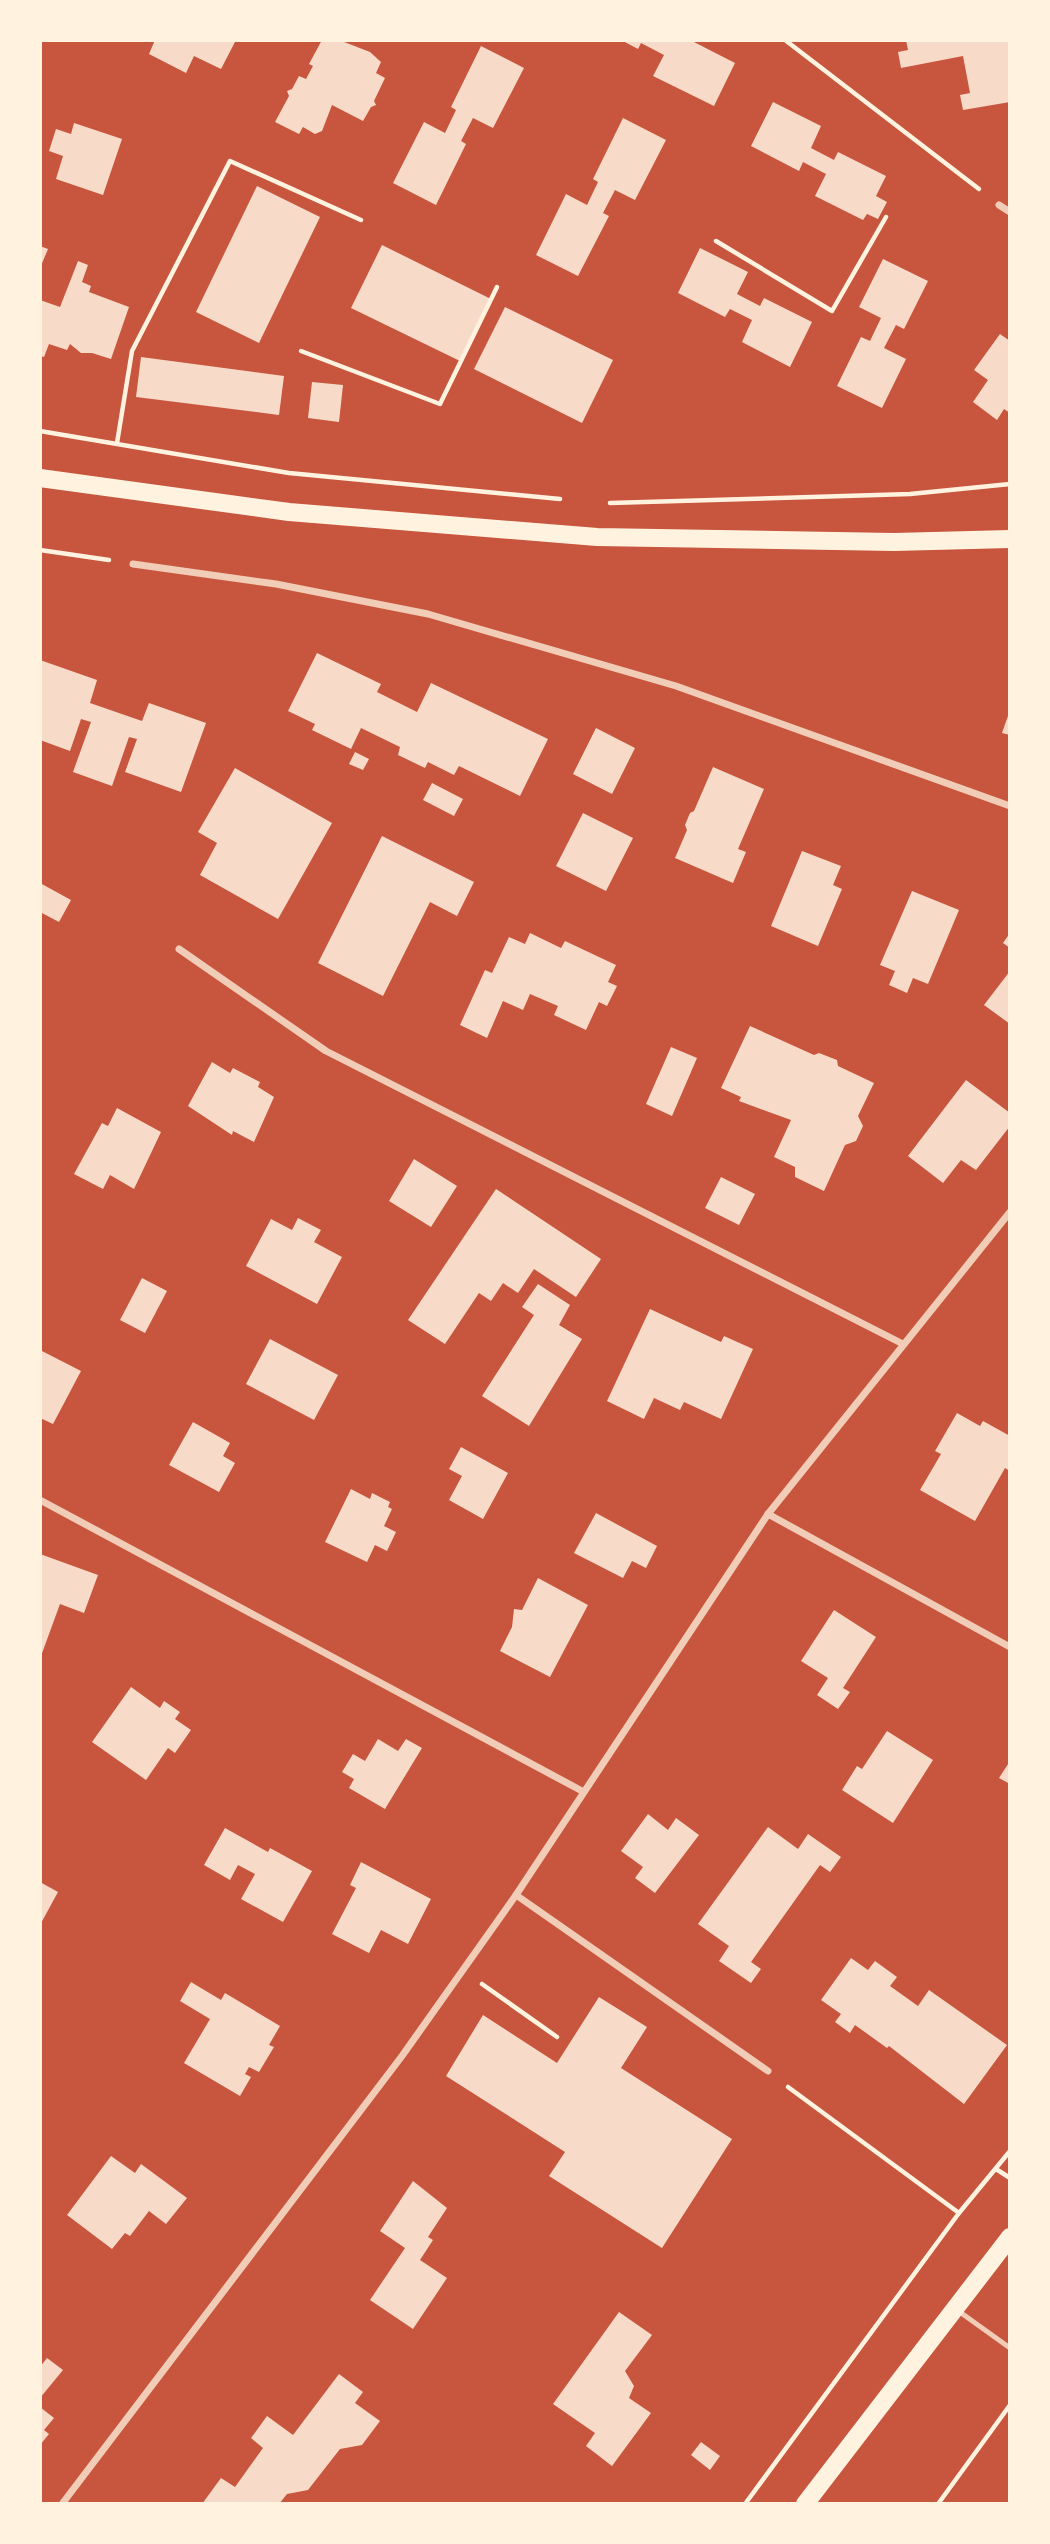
<svg xmlns="http://www.w3.org/2000/svg" width="1050" height="2544" font-family="'Golos Text',sans-serif">
	<style>
		.building { fill: #f7dbc8 }
		.lines { fill: none; stroke-linecap: round; stroke-linejoin: round }
		.path { stroke: #fff3e0; stroke-width: 4.5 }
		.service { stroke: #f1ccb7; stroke-width: 5 }
		.minor { stroke: #f1ccb7; stroke-width: 7 }
		.primary { stroke: #fff3e0; stroke-width: 18 }
	</style>
	<rect width="100%" height="100%" fill="#c8553d"/>
	<g class="building">
		<polygon points="155,40 236,40 221,69 194,56 186,73 149,54"/>
		<polygon points="322,40 339,40 370,52 381,62 376,73 385,78 374,101 376,105 371,107 363,121 332,105 322,131 315,134 303,127 299,134 275,122 289,96 287,91 292,89 299,76 306,79 313,66 309,64"/>
		<polygon points="621,40 690,40 735,63 714,106 653,76 664,55 641,43 638,49"/>
		<polygon points="906,40 1010,40 1010,102 963,110 960,95 970,93 963,56 901,68 898,52 908,50"/>
		<polygon points="481,46 524,68 493,128 473,118 461,141 466,144 436,205 393,183 424,122 445,133 456,110 451,107"/>
		<polygon points="773,102 821,126 811,148 834,160 838,152 886,176 876,196 887,202 878,219 867,214 863,220 815,196 826,174 803,162 799,171 751,146"/>
		<polygon points="623,118 666,140 635,200 615,190 603,213 609,216 578,276 536,255 566,194 587,205 598,182 593,179"/>
		<polygon points="74,123 122,139 103,195 56,179 63,156 49,151 56,129 71,134"/>
		<polygon points="257,186 320,217 259,343 196,312"/>
		<polygon points="382,245 491,299 460,361 351,308"/>
		<polygon points="40,246 48,249 40,268"/>
		<polygon points="700,248 748,272 737,294 760,306 764,298 812,322 790,367 742,342 752,320 730,309 725,317 678,293"/>
		<polygon points="883,259 928,281 904,329 896,325 884,348 906,359 882,408 837,386 861,337 870,341 881,318 859,307"/>
		<polygon points="78,261 88,265 82,282 91,286 89,292 129,307 111,359 92,353 81,353 70,344 67,350 49,344 44,357 40,356 40,300 60,307"/>
		<polygon points="505,307 613,360 582,423 474,369"/>
		<polygon points="1000,334 1010,341 1010,413 1004,409 997,420 973,402 988,380 974,370"/>
		<polygon points="141,357 284,376 279,415 136,397"/>
		<polygon points="312,382 343,385 339,422 308,418"/>
		<polygon points="317,653 381,684 377,692 417,712 431,683 548,739 520,796 459,766 454,775 428,762 425,768 398,755 400,747 361,728 351,749 312,730 315,724 288,711"/>
		<polygon points="40,660 97,680 90,703 142,721 149,703 206,723 181,792 125,772 137,739 129,737 112,786 73,772 91,722 81,719 70,751 40,740"/>
		<polygon points="1009,713 1010,713 1010,735 1002,733"/>
		<polygon points="596,728 635,748 612,794 573,774"/>
		<polygon points="355,752 369,759 363,770 349,764"/>
		<polygon points="713,767 764,789 738,849 746,852 733,883 675,858 687,830 685,825 690,813 694,811"/>
		<polygon points="235,768 332,823 278,919 200,875 217,843 198,832"/>
		<polygon points="432,783 463,799 454,816 423,800"/>
		<polygon points="583,813 633,838 606,891 556,866"/>
		<polygon points="382,836 474,882 457,916 430,902 383,996 318,963"/>
		<polygon points="802,851 841,866 833,885 842,889 818,946 771,926"/>
		<polygon points="40,883 71,900 59,922 40,912"/>
		<polygon points="912,891 959,910 928,984 913,978 907,993 889,985 895,971 880,965"/>
		<polygon points="530,933 561,948 565,941 616,965 608,982 617,986 607,1006 599,1002 586,1030 554,1015 558,1006 530,994 523,1010 503,1001 487,1038 460,1025 485,970 492,973 509,937 525,944"/>
		<polygon points="1010,933 1010,948 1003,943"/>
		<polygon points="1010,971 1010,1024 984,1005"/>
		<polygon points="750,1026 814,1055 819,1053 837,1060 838,1066 874,1083 858,1116 863,1126 856,1141 845,1145 824,1191 795,1177 795,1167 774,1157 791,1120 739,1101 741,1097 721,1088"/>
		<polygon points="671,1047 697,1058 672,1116 646,1104"/>
		<polygon points="212,1062 230,1073 233,1068 260,1082 258,1087 274,1097 254,1142 233,1131 232,1135 188,1106"/>
		<polygon points="966,1080 1010,1113 1010,1126 976,1170 961,1160 943,1183 908,1156"/>
		<polygon points="117,1108 161,1132 134,1189 110,1175 103,1189 74,1174 102,1123 108,1126"/>
		<polygon points="414,1159 457,1186 431,1227 389,1201"/>
		<polygon points="721,1177 755,1194 739,1225 705,1208"/>
		<polygon points="496,1189 601,1259 576,1297 534,1269 518,1293 503,1283 491,1301 479,1293 445,1344 408,1320"/>
		<polygon points="298,1218 321,1230 314,1242 342,1257 317,1304 246,1266 271,1219 292,1230"/>
		<polygon points="142,1278 167,1291 145,1333 120,1320"/>
		<polygon points="538,1284 570,1305 559,1325 582,1339 529,1426 482,1396 534,1315 522,1307"/>
		<polygon points="650,1309 721,1342 724,1336 753,1349 721,1419 684,1402 680,1410 654,1398 644,1419 607,1401"/>
		<polygon points="270,1339 338,1375 314,1420 246,1384"/>
		<polygon points="40,1350 81,1371 53,1424 40,1418"/>
		<polygon points="957,1413 980,1426 983,1421 1010,1436 1010,1471 1005,1468 975,1521 920,1490 941,1454 935,1451"/>
		<polygon points="193,1422 230,1443 223,1456 235,1463 219,1492 169,1465"/>
		<polygon points="461,1447 508,1473 483,1519 449,1500 462,1476 449,1469"/>
		<polygon points="351,1489 370,1499 372,1493 390,1502 388,1507 392,1509 384,1526 396,1532 387,1551 375,1545 367,1562 325,1542"/>
		<polygon points="596,1513 657,1546 646,1568 632,1561 623,1578 574,1553"/>
		<polygon points="40,1554 98,1575 84,1613 60,1604 41,1656"/>
		<polygon points="538,1578 588,1605 550,1677 500,1651 512,1627 514,1609 522,1610"/>
		<polygon points="834,1610 876,1637 843,1688 850,1692 838,1709 817,1695 828,1678 801,1661"/>
		<polygon points="131,1687 160,1708 164,1701 180,1712 175,1719 191,1730 175,1753 168,1748 146,1780 92,1742"/>
		<polygon points="887,1731 933,1760 893,1823 842,1790 857,1766 862,1769"/>
		<polygon points="378,1739 398,1751 406,1739 422,1748 385,1809 349,1788 354,1779 342,1772 353,1754 365,1761"/>
		<polygon points="1010,1761 1010,1784 999,1778"/>
		<polygon points="648,1814 668,1830 676,1818 699,1835 655,1893 635,1878 643,1867 621,1851"/>
		<polygon points="768,1827 798,1849 808,1834 841,1857 830,1872 820,1865 751,1962 761,1969 751,1983 719,1961 729,1946 698,1924"/>
		<polygon points="225,1828 268,1852 270,1848 312,1871 283,1922 241,1899 255,1874 238,1865 230,1880 204,1865"/>
		<polygon points="361,1862 431,1899 408,1944 381,1930 369,1953 332,1934 356,1888 350,1885"/>
		<polygon points="40,1882 58,1892 40,1925"/>
		<polygon points="851,1958 868,1970 875,1961 897,1977 890,1986 918,2006 929,1990 1007,2045 964,2104 889,2046 887,2048 855,2025 850,2033 835,2022 841,2014 821,2000"/>
		<polygon points="191,1982 221,2000 225,1993 280,2026 269,2045 274,2047 259,2072 249,2067 245,2074 251,2077 240,2096 184,2063 210,2019 180,2001"/>
		<polygon points="599,1997 647,2027 621,2068 732,2139 662,2248 549,2176 565,2152 446,2076 483,2015 557,2063"/>
		<polygon points="111,2156 135,2173 141,2164 187,2198 166,2224 149,2211 130,2236 125,2233 112,2249 67,2215"/>
		<polygon points="413,2181 447,2208 428,2237 433,2240 420,2260 447,2278 413,2329 370,2300 405,2248 380,2231"/>
		<polygon points="619,2312 652,2335 625,2371 634,2386 629,2398 651,2413 612,2466 586,2446 595,2433 553,2404"/>
		<polygon points="47,2358 63,2370 40,2398 40,2367"/>
		<polygon points="339,2374 363,2392 355,2403 380,2421 362,2445 340,2449 308,2490 287,2494 279,2504 202,2504 221,2478 235,2487 263,2448 251,2438 267,2416 293,2435"/>
		<polygon points="40,2407 54,2418 44,2430 49,2434 40,2445"/>
		<polygon points="701,2442 720,2456 710,2470 691,2455"/>
	</g>
	<g class="lines">
		<g class="path">
			<polyline points="785,40 979,189"/>
			<polyline points="716,241 832,311 886,217"/>
			<polyline points="301,351 440,404 497,287"/>
			<polyline points="40,431 289,473 560,499"/>
			<polyline points="117,443 132,351 230,161 361,220"/>
			<polyline points="610,503 910,494 1010,484"/>
			<polyline points="40,550 109,560"/>
			<polyline points="482,1984 557,2037"/>
			<polyline points="788,2087 959,2213"/>
			<polyline points="996,2169 1010,2178"/>
			<polyline points="745,2504 959,2213 1010,2151"/>
			<polyline points="938,2504 1010,2405"/>
		</g>
		<polyline class="service" points="957,2310 1010,2348"/>
		<g class="minor">
			<polyline points="999,205 1010,212"/>
			<polyline points="133,564 276,584 428,614 676,686 1010,806"/>
			<polyline points="179,949 326,1051 903,1344"/>
			<polyline points="40,1500 582,1791"/>
			<polyline points="768,1514 1010,1647"/>
			<polyline points="516,1895 768,2071"/>
			<polyline points="62,2504 402,2056 516,1895 768,1514 1010,1212"/>
		</g>
		<g class="primary">
			<polyline points="40,478 289,512 597,537 894,542 1010,539"/>
			<polyline points="805,2504 1010,2237"/>
		</g>
	</g>
	<rect width="1050" height="2544" fill="none" stroke="#fff3e0" stroke-width="84"/>
</svg>
